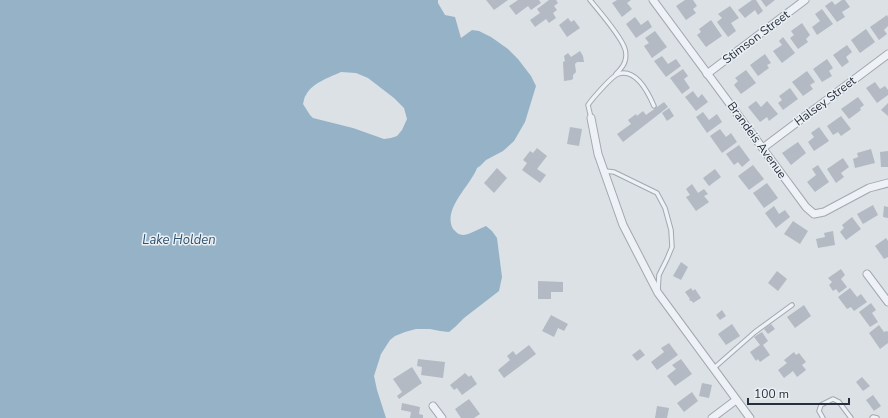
<svg xmlns="http://www.w3.org/2000/svg" width="888" height="418" font-family="'Nunito Sans',sans-serif">
	<style>
		.water { fill: #96b2c7; fill-rule: evenodd }
		.building { fill: #b3bac3 }
		.lines { fill: none; stroke-linecap: round; stroke-linejoin: round }
		.lane-casing { stroke: #a2a8b0; stroke-width: 5.5 }
		.street-casing { stroke: #a2a8b0; stroke-width: 9 }
		.lane { stroke: #eef1f5; stroke-width: 3.5 }
		.street { stroke: #eef1f5; stroke-width: 7 }
		.labels { text-anchor: middle; stroke-width: 3; stroke-linejoin: round; paint-order: stroke }
		.street-label { font-size: 12px; fill: #26303c; stroke: #ebf0f4 }
		.water-label { font-size: 13px; font-style: italic; fill: #305270; stroke: #ebf0f4 }
	</style>
	<rect width="100%" height="100%" fill="#dce1e6"/>
	<path class="water" d="M0,0H438V3L445,15L455,17L461,38L472,30L479,31L491,37L508,49L518,59L531,76L536,86L525,122L514,141L503,151L486,160L480,166L477,168C471,185 442,209 453,229C456,232 459,235 463,235C468,235 481,228 486,226L492,231L497,238L502,277L499,291L464,318L455,327L449,332L440,331L430,329H416L405,332L395,336L390,340L381,354L374,376L377,390L386,418H0ZM341,72L356,73L368,78L394,98L404,108L407,119L402,130L397,136L391,138L384,139L353,128L313,118L310,115L303,104C304,101 304,97 306,95C312,83 330,77 341,72Z"/>
	<g class="building">
		<polygon points="486,0 508,0 494,10"/>
		<polygon points="518,0 539,0 541,3 531,10 528,6 516,15 509,6"/>
		<polygon points="549,0 556,0 558,3 554,6 557,10 553,13 556,18 549,23 546,19 535,27 530,20 540,13 537,9"/>
		<polygon points="617,0 631,0 627,3 632,9 622,17 612,3"/>
		<polygon points="685,0 693,0 697,6 693,9 696,13 686,20 676,6"/>
		<polygon points="752,0 756,0 763,11 758,15 755,10 745,18 738,10"/>
		<polygon points="761,0 775,0 766,7"/>
		<polygon points="842,0 845,0 850,7 842,12 845,17 837,22 825,6 832,1 835,5"/>
		<polygon points="730,6 739,18 731,23 736,31 728,37 717,22 722,18 718,14"/>
		<polygon points="822,9 833,24 817,35 812,27 820,21 815,14"/>
		<polygon points="887,15 888,17 888,26 884,30 887,34 879,40 870,27"/>
		<polygon points="635,17 641,25 648,20 652,27 636,38 626,24"/>
		<polygon points="568,18 571,22 574,20 580,28 567,37 559,25"/>
		<polygon points="711,20 722,36 706,47 697,35 701,32 699,29"/>
		<polygon points="802,23 810,35 806,39 808,42 798,49 790,38 794,35 791,31"/>
		<polygon points="866,29 875,42 860,53 851,40"/>
		<polygon points="655,31 667,47 652,58 644,46 649,43 645,38"/>
		<polygon points="783,37 795,53 782,63 773,51 782,45 779,41"/>
		<polygon points="847,45 852,52 846,57 849,62 842,67 833,55"/>
		<polygon points="580,51 583,56 584,62 577,62 575,64 576,72 573,75 573,79 571,80 564,81 563,62 565,61 564,56 568,53 571,57"/>
		<polygon points="765,54 771,63 767,65 769,68 758,76 750,65"/>
		<polygon points="662,56 668,64 676,59 681,66 666,77 654,61"/>
		<polygon points="827,59 833,68 829,71 832,76 822,82 813,69"/>
		<polygon points="683,69 688,76 684,79 690,88 682,94 670,78"/>
		<polygon points="746,70 756,83 741,94 734,85 738,81 735,78"/>
		<polygon points="807,71 815,82 810,85 813,89 803,96 792,82"/>
		<polygon points="875,82 880,89 885,86 888,90 888,95 877,103 866,88"/>
		<polygon points="790,88 798,99 783,110 778,103 782,100 779,96"/>
		<polygon points="693,91 698,98 702,94 708,102 696,111 685,97"/>
		<polygon points="858,97 864,105 860,108 861,110 849,119 841,109"/>
		<polygon points="756,101 761,107 767,101 778,114 769,121 767,117 760,122 748,107"/>
		<polygon points="664,102 668,107 623,142 617,134 631,124 628,120 636,114 637,116 643,111 646,115"/>
		<polygon points="888,103 888,116 881,110"/>
		<polygon points="669,108 674,116 667,121 662,113"/>
		<polygon points="703,112 709,120 717,114 722,122 707,133 696,117"/>
		<polygon points="841,116 851,129 841,136 838,132 833,135 827,126"/>
		<polygon points="570,127 582,129 579,146 567,144"/>
		<polygon points="819,127 829,141 814,151 808,142 814,137 811,133"/>
		<polygon points="720,129 726,137 731,133 737,142 722,153 710,136"/>
		<polygon points="798,142 806,153 791,165 782,153"/>
		<polygon points="739,145 750,160 742,167 738,162 734,165 726,154"/>
		<polygon points="537,148 547,156 537,169 546,175 540,183 522,170 527,163 523,160 530,151 533,153"/>
		<polygon points="871,149 875,163 855,168 853,159 858,157 857,153"/>
		<polygon points="888,151 888,167 881,167 880,152"/>
		<polygon points="843,158 849,167 841,173 844,177 836,183 827,169"/>
		<polygon points="753,165 764,179 749,190 738,176"/>
		<polygon points="818,165 829,182 815,192 807,182 816,175 812,169"/>
		<polygon points="497,168 507,178 494,193 484,183"/>
		<polygon points="715,169 721,177 709,186 703,178"/>
		<polygon points="767,183 778,198 764,208 753,193"/>
		<polygon points="692,184 698,193 704,189 708,194 704,196 709,202 696,211 686,197 690,195 686,189"/>
		<polygon points="873,205 878,215 863,224 857,214"/>
		<polygon points="774,206 779,214 785,210 790,217 776,228 765,213"/>
		<polygon points="884,206 888,207 888,218 883,217"/>
		<polygon points="852,217 861,229 846,240 840,232 844,228 842,225"/>
		<polygon points="793,221 808,231 800,244 784,234"/>
		<polygon points="833,231 835,245 818,248 816,239 825,237 824,233"/>
		<polygon points="886,238 888,241 888,257 884,259 875,246"/>
		<polygon points="681,262 688,267 681,280 673,276"/>
		<polygon points="841,269 845,275 841,279 847,287 839,293 836,289 833,291 829,285 832,282 828,278"/>
		<polygon points="777,271 787,279 778,291 768,283"/>
		<polygon points="538,281 563,282 563,292 551,292 551,299 538,299"/>
		<polygon points="691,288 693,291 695,289 701,298 693,303 692,301 691,301 689,300 690,299 685,292"/>
		<polygon points="850,288 857,297 861,294 867,302 854,311 851,307 847,309 838,297"/>
		<polygon points="871,303 876,310 872,313 878,322 870,327 859,312"/>
		<polygon points="804,305 811,316 795,328 787,317"/>
		<polygon points="722,310 726,316 720,320 716,315"/>
		<polygon points="551,315 568,324 564,331 558,328 554,337 542,331"/>
		<polygon points="732,324 740,336 726,345 718,334"/>
		<polygon points="771,324 775,329 768,334 764,329"/>
		<polygon points="879,325 884,332 887,331 888,332 888,343 880,349 869,333"/>
		<polygon points="762,332 768,341 763,345 770,355 760,362 758,359 756,361 750,352 760,345 754,337"/>
		<polygon points="669,343 678,355 657,370 651,362 664,352 661,348"/>
		<polygon points="529,345 536,354 504,378 498,370 510,360 507,356 513,351 516,355"/>
		<polygon points="640,349 645,355 637,361 632,355"/>
		<polygon points="794,352 796,355 799,353 806,362 802,365 806,370 797,377 793,371 784,378 778,370 787,363 784,360"/>
		<polygon points="418,359 445,362 443,378 421,375 422,367 417,366"/>
		<polygon points="681,359 692,374 675,386 667,376 676,369 672,365"/>
		<polygon points="412,367 422,383 399,399 397,396 402,392 393,379"/>
		<polygon points="465,373 469,377 471,375 477,384 462,395 457,388 454,390 450,385"/>
		<polygon points="862,377 870,386 863,391 856,382"/>
		<polygon points="702,383 712,385 709,398 699,396"/>
		<polygon points="692,392 698,401 684,412 677,403"/>
		<polygon points="873,395 881,406 874,411 866,400"/>
		<polygon points="469,399 480,414 474,418 461,418 455,409"/>
		<polygon points="402,403 420,407 419,414 423,415 423,418 410,418 411,412 401,410"/>
		<polygon points="657,406 669,408 667,418 655,418"/>
	</g>
	<g class="lines">
		<defs>
			<g id="lane">
				<path d="M590,0C599,11 621,36 625,49C626,52 626,58 625,61C624,66 620,70 616,74"/>
				<path d="M591,118L588,105C592,99 612,76 618,74C636,68 648,92 654,106"/>
				<polyline points="605,171 614,172 657,193 665,208 671,230 672,247 667,259 659,275 658,290"/>
				<polyline points="714,368 755,332 792,305"/>
				<polyline points="823,418 819,411 821,405 833,399 839,402 851,418"/>
				<polyline points="872,418 873,417 877,418"/>
			</g>
			<g id="street">
				<polyline points="653,0 806,207 814,214 824,212 869,188 888,183"/>
				<polyline points="707,74 805,0"/>
				<polyline points="591,118 598,154 623,225 658,293 661,297 750,418"/>
				<polyline points="763,148 888,54"/>
				<polyline points="867,274 888,302"/>
				<polyline points="433,406 442,418"/>
				<polyline points="712,418 736,400"/>
			</g>
		</defs>
		<use href="#lane" class="lane-casing"/>
		<use href="#street" class="street-casing"/>
		<use href="#lane" class="lane"/>
		<use href="#street" class="street"/>
	</g>
	<g class="labels">
		<g class="street-label">
			<text transform="translate(756 37) rotate(-37)" y="4">Stimson Street</text>
			<text transform="translate(825 101) rotate(-37)" y="4">Halsey Street</text>
			<text transform="translate(757 140) rotate(54)" y="4">Brandeis Avenue</text>
		</g>
		<g class="water-label">
			<text x="179" y="244">Lake Holden</text>
		</g>
	</g>
	<path d="M748 398v6h101v-6" fill="none" stroke="#26303c" stroke-width="2"/>
	<text x="754" y="398" font-size="12" fill="#26303c" stroke="#ebf0f4" stroke-width="3" paint-order="stroke">100 m</text>
</svg>
